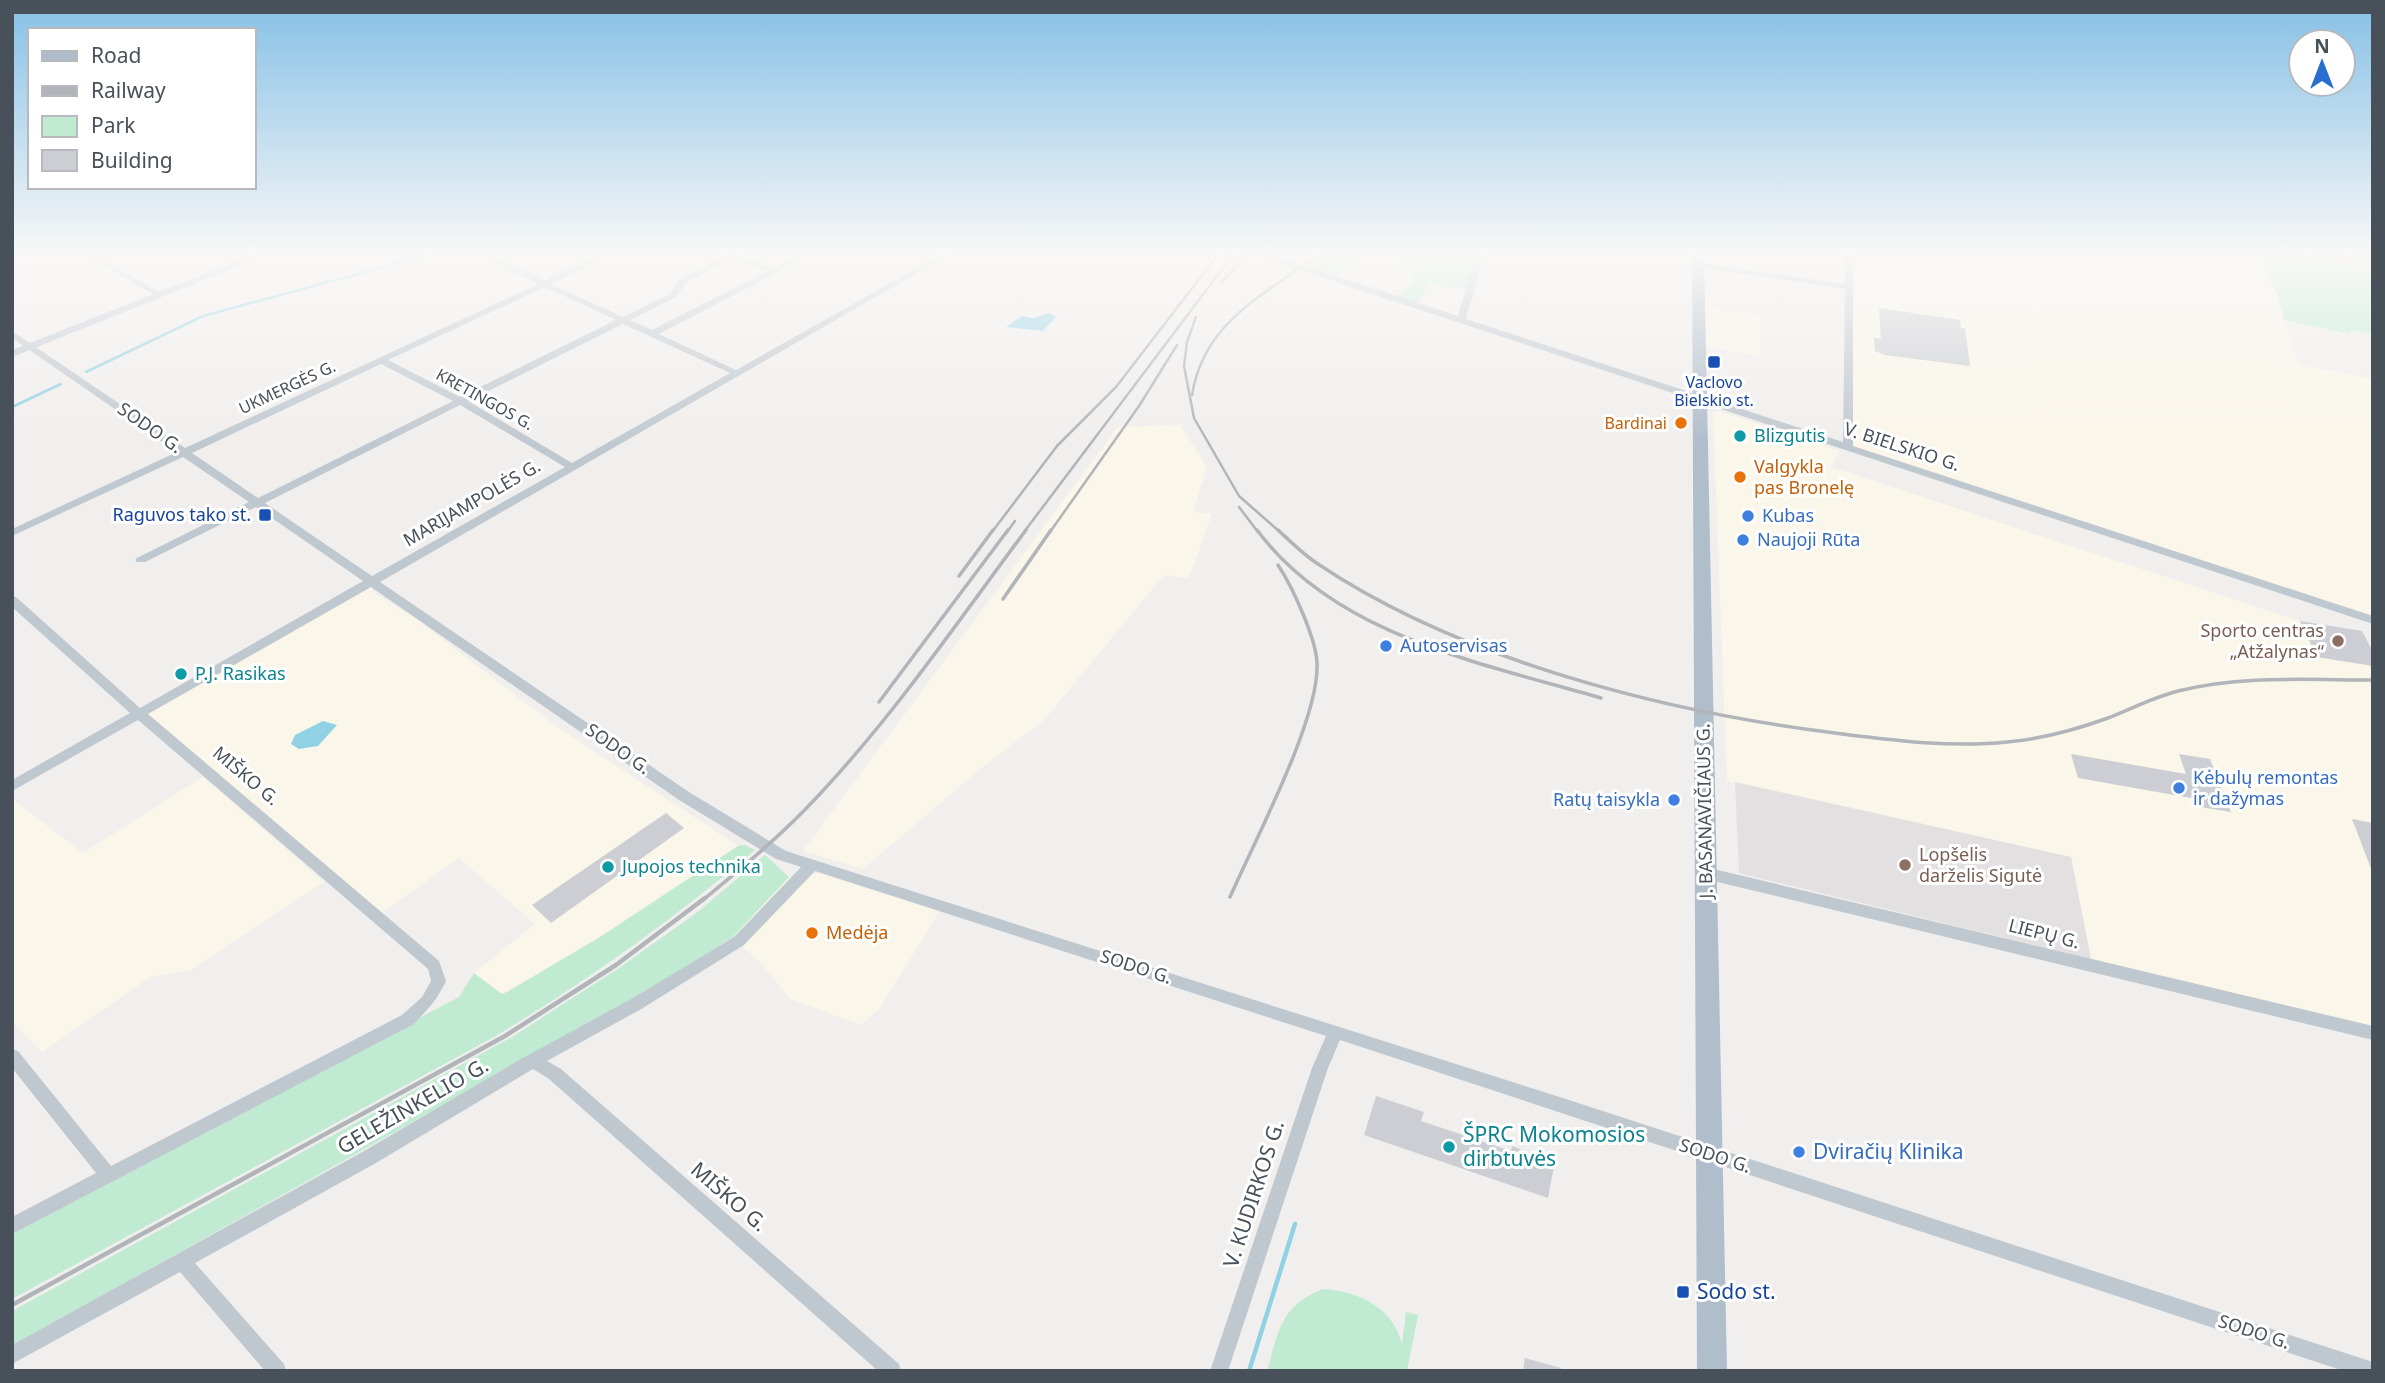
<svg xmlns="http://www.w3.org/2000/svg" width="2385" height="1383" font-family="'Noto Sans',sans-serif">
	<style>
		.commercial { fill: #faf6e9 }
		.education { fill: #e2e0e0 }
		.green { fill: #c0ebd2 }
		.water { fill: #91d1e4 }
		.lines { fill: none; stroke-linecap: round; stroke-linejoin: round }
		.stream-far1 { stroke: #91d1e4; stroke-width: 2.5 }
		.stream { stroke: #91d1e4; stroke-width: 4.5 }
		.building { fill: #ccced3 }
		.street { fill: #c0c8cf; fill-rule: evenodd }
		.secondary { fill: #c1c9d4; fill-rule: evenodd }
		.primary { fill: #b0bdcb; fill-rule: evenodd }
		.rail-far2 { stroke: #b1b4b8; stroke-width: 2.5 }
		.rail-far1 { stroke: #b1b4b8; stroke-width: 3.5 }
		.rail { stroke: #b1b4b8; stroke-width: 4.5 }
		.transit-dot { fill: #1a4fb4; stroke: #fff; stroke-width: 2.5 }
		.food-dot { fill: #e8710a; stroke: #fff; stroke-width: 2.5 }
		.culture-dot { fill: #0f9aa8; stroke: #fff; stroke-width: 2.5 }
		.shop-dot { fill: #3f7fe0; stroke: #fff; stroke-width: 2.5 }
		.education-dot { fill: #8d6e63; stroke: #fff; stroke-width: 2.5 }
		.labels { text-anchor: middle; stroke-width: 6; stroke-linejoin: round; paint-order: stroke }
		.far-transit-label { font-size: 16px; fill: #164399; stroke: #fff }
		.far-street-label { font-size: 16px; fill: #48515a; stroke: #fff }
		.far-food-label { font-size: 16px; fill: #c56008; stroke: #fff; text-anchor: end }
		.street-label { font-size: 18px; fill: #48515a; stroke: #fff }
		.culture-label { font-size: 18px; fill: #0d838f; stroke: #fff; text-anchor: start }
		.food-label { font-size: 18px; fill: #c56008; stroke: #fff; text-anchor: start }
		.transit-label { font-size: 18px; fill: #164399; stroke: #fff; text-anchor: end }
		.shop-label { font-size: 18px; fill: #366cbe; stroke: #fff; text-anchor: start }
		.education-label { font-size: 18px; fill: #785e54; stroke: #fff; text-anchor: end }
		.near-street-label { font-size: 21px; fill: #48515a; stroke: #fff }
		.near-culture-label { font-size: 21px; fill: #0d838f; stroke: #fff; text-anchor: start }
		.near-shop-label { font-size: 21px; fill: #366cbe; stroke: #fff; text-anchor: start }
		.near-transit-label { font-size: 21px; fill: #164399; stroke: #fff; text-anchor: start }
	</style>
	<rect width="100%" height="100%" fill="#f1efee"/>
	<g class="commercial">
		<polygon points="1849,252 2257,252 2277,293 2297,360 2307,366 2373,379 2373,620 1848,447"/>
		<polygon points="1698,307 1759,315 1761,356 1699,345"/>
		<polygon points="1718,411 1840,451 1831,467 2300,621 2317,657 2373,666 2373,1030 2091,959 2070,857 1727,781 1713,413"/>
		<polygon points="1180,425 1207,467 1193,512 1212,514 1189,578 1164,575 1044,720 985,765 863,869 803,851 1118,427"/>
		<polygon points="373,581 371,591 415,618 553,724 738,846 600,937 502,994 474,973 535,924 459,858 376,917 139,714"/>
		<polygon points="203,777 324,882 191,970 150,977 42,1052 12,1022 12,799 83,853"/>
		<polygon points="818,873 940,911 879,1009 861,1025 790,999 761,963 733,937 789,877"/>
	</g>
	<polygon class="education" points="1735,782 2071,857 2091,959 1739,873"/>
	<g class="green">
		<polygon points="1328,252 1367,252 1335,278 1309,270"/>
		<polygon points="1413,252 1481,252 1470,290 1429,284 1416,306 1395,299 1414,281 1411,267 1401,266"/>
		<polygon points="2257,252 2373,267 2373,334 2350,330 2351,334 2284,320 2277,293"/>
		<path d="M745,845L755,850C673,920 587,981 494,1037L12,1299V1232L459,997L474,973L502,994L509,991L600,937L738,846Z"/>
		<polygon points="765,855 789,877 733,937 640,995 12,1346 12,1311 512,1037 619,968 699,911"/>
		<path d="M1323,1289C1358,1291 1393,1307 1402,1344L1406,1312L1418,1315L1407,1371H1267C1279,1330 1280,1306 1323,1289Z"/>
	</g>
	<g class="water">
		<polygon points="1049,313 1056,317 1043,331 1006,327 1022,316 1033,318"/>
		<polygon points="323,721 337,725 318,746 299,749 291,744 295,735"/>
	</g>
	<g class="lines">
		<g class="stream-far1">
			<polyline points="86,372 203,316 439,252"/>
			<polyline points="12,407 61,384"/>
		</g>
		<polyline class="stream" points="1249,1371 1295,1224"/>
	</g>
	<g class="building">
		<polygon points="1879,308 1960,320 1961,328 1965,328 1970,366 1885,355 1875,351 1874,338 1881,339"/>
		<polygon points="2300,621 2362,631 2373,652 2373,666 2317,657"/>
		<polygon points="2071,754 2186,774 2179,754 2210,759 2231,812 2200,807 2197,799 2078,778"/>
		<polygon points="666,813 684,828 551,923 532,905"/>
		<polygon points="2352,819 2373,823 2373,871 2372,871"/>
		<polygon points="1376,1096 1424,1112 1421,1121 1511,1151 1512,1146 1520,1149 1519,1155 1554,1166 1548,1198 1364,1135"/>
		<polygon points="1525,1358 1561,1368 1560,1371 1523,1371"/>
	</g>
	<g class="lines">
		<g class="street">
			<polygon points="80,252 89,252 165,295 158,297"/>
			<path d="M473,252H483L545,280L606,252H616L551,284L623,317L669,294L681,278L726,256L718,252H745L740,256L774,268L806,252H816L659,334L736,370L945,252H954L380,582L689,792L786,851L1566,1099L2373,1362V1371H2344L1340,1040L1328,1068L1228,1371H1210L1312,1068L1326,1036L815,871L744,945L643,1008L547,1061L561,1069L899,1364L901,1371H878L549,1079L533,1069L376,1163L195,1263L284,1364L286,1371H265L180,1272L12,1364V1345L364,1151L521,1059L633,998L734,937L801,867L776,859L679,800L371,587L148,714L439,961L446,981C437,1000 428,1010 412,1025L12,1234V1217L96,1173L12,1068V1049L18,1051L111,1166L402,1015L422,997L431,981L428,969L138,720L12,791V780L130,713L12,607V596L16,597L140,708L363,581L256,507L145,562H137L135,560L137,558L249,502L183,457L12,536V529L177,452L12,338V331L185,448L538,284ZM733,259L768,271L652,330L630,320L675,298L687,282ZM545,287L616,320L460,397L388,360ZM623,324L730,373L572,463L468,401ZM381,364L453,401L258,498L192,453ZM460,405L565,467L372,576L265,503Z"/>
			<polygon points="1257,252 1263,252 1458,316 1477,252 1485,252 1466,319 1843,442 1845,289 1698,267 1694,265 1698,263 1845,284 1845,252 1853,252 1853,446 2373,616 2373,624 1257,256"/>
			<polygon points="1705,867 2373,1026 2373,1040 1705,879 1700,877 1698,873 1700,869"/>
		</g>
		<g class="secondary">
			<polygon points="260,252 274,252 12,357 12,350"/>
			<polygon points="2301,252 2327,252 2373,258 2373,264 2306,255"/>
		</g>
		<polygon class="primary" points="1692,252 1704,252 1727,1371 1697,1371"/>
		<g class="rail-far2">
			<polyline points="1221,283 1249,252"/>
			<polyline points="1196,317 1187,342 1184,366 1194,418 1239,496 1280,532"/>
			<path d="M1192,395C1204,320 1266,295 1321,252"/>
			<polyline points="1239,507 1258,532"/>
			<polyline points="992,532 1057,446 1116,387 1220,252"/>
			<polyline points="1007,532 1015,521"/>
			<polyline points="1024,532 1235,252"/>
			<polyline points="1050,532 1139,406 1177,345"/>
		</g>
		<g class="rail-far1">
			<path d="M1257,530C1336,636 1481,663 1601,698"/>
			<path d="M1278,530C1291,542 1304,555 1318,564C1461,660 1665,712 1835,733C1891,740 1950,748 2007,742C2042,739 2075,730 2108,718C2131,709 2154,697 2178,691C2241,675 2308,680 2373,680"/>
			<polyline points="959,576 993,530"/>
			<polyline points="1003,599 1051,530"/>
			<polyline points="879,702 1008,530"/>
			<path d="M1230,897C1254,842 1320,718 1317,663C1316,638 1292,586 1278,565"/>
			<path d="M703,900C743,867 783,834 818,796C895,714 959,620 1026,530"/>
		</g>
		<polyline class="rail" points="12,1305 505,1036 616,965 705,898"/>
	</g>
	<linearGradient id="sky" x2="0" y2="1"><stop stop-color="#85c0e6"/><stop offset="0.57" stop-color="#f9f8f7"/><stop offset="1" stop-color="#f9f8f7" stop-opacity="0"/></linearGradient>
	<rect width="2385" height="445" fill="url(#sky)"/>
	<g class="transit-dot">
		<rect x="1707" y="355" width="14" height="14" rx="3.5"/>
		<rect x="258" y="508" width="14" height="14" rx="3.5"/>
		<rect x="1676" y="1285" width="14" height="14" rx="3.5"/>
	</g>
	<g class="food-dot">
		<circle cx="1681" cy="423" r="7"/>
		<circle cx="1740" cy="477" r="7"/>
		<circle cx="812" cy="933" r="7"/>
	</g>
	<g class="culture-dot">
		<circle cx="1740" cy="436" r="7"/>
		<circle cx="181" cy="674" r="7"/>
		<circle cx="608" cy="867" r="7"/>
		<circle cx="1449" cy="1147" r="7"/>
	</g>
	<g class="shop-dot">
		<circle cx="1748" cy="516" r="7"/>
		<circle cx="1743" cy="540" r="7"/>
		<circle cx="1386" cy="646" r="7"/>
		<circle cx="2179" cy="788" r="7"/>
		<circle cx="1674" cy="800" r="7"/>
		<circle cx="1799" cy="1152" r="7"/>
	</g>
	<g class="education-dot">
		<circle cx="2338" cy="641" r="7"/>
		<circle cx="1905" cy="865" r="7"/>
	</g>
	<g class="labels">
		<g class="far-transit-label">
			<text x="1714" y="388">Vaclovo<tspan x="1714" dy="18">Bielskio st.</tspan></text>
		</g>
		<g class="far-street-label">
			<text transform="translate(287 387) rotate(-25)" y="6">UKMERGĖS G.</text>
			<text transform="translate(485 399) rotate(29)" y="6">KRETINGOS G.</text>
		</g>
		<g class="far-food-label">
			<text x="1667" y="429">Bardinai</text>
		</g>
		<g class="street-label">
			<text transform="translate(150 428) rotate(35)" y="6">SODO G.</text>
			<text transform="translate(1902 447) rotate(18)" y="6">V. BIELSKIO G.</text>
			<text transform="translate(472 503) rotate(-30)" y="6">MARIJAMPOLĖS G.</text>
			<text transform="translate(618 749) rotate(35)" y="6">SODO G.</text>
			<text transform="translate(246 776) rotate(40)" y="6">MIŠKO G.</text>
			<text transform="translate(1705 811) rotate(-91)" y="6">J. BASANAVIČIAUS G.</text>
			<text transform="translate(2044 934) rotate(14)" y="6">LIEPŲ G.</text>
			<text transform="translate(1136 967) rotate(18)" y="6">SODO G.</text>
			<text transform="translate(1715 1156) rotate(18)" y="6">SODO G.</text>
			<text transform="translate(2254 1332) rotate(18)" y="6">SODO G.</text>
		</g>
		<g class="culture-label">
			<text x="1754" y="442">Blizgutis</text>
			<text x="195" y="680">P.J. Rasikas</text>
			<text x="622" y="873">Jupojos technika</text>
		</g>
		<g class="food-label">
			<text x="1754" y="473">Valgykla<tspan x="1754" dy="21">pas Bronelę</tspan></text>
			<text x="826" y="939">Medėja</text>
		</g>
		<g class="transit-label">
			<text x="251" y="521">Raguvos tako st.</text>
		</g>
		<g class="shop-label">
			<text x="1762" y="522">Kubas</text>
			<text x="1757" y="546">Naujoji Rūta</text>
			<text x="1400" y="652">Autoservisas</text>
			<text x="2193" y="784">Kėbulų remontas<tspan x="2193" dy="21">ir dažymas</tspan></text>
			<text x="1660" y="806" text-anchor="end">Ratų taisykla</text>
		</g>
		<g class="education-label">
			<text x="2324" y="637">Sporto centras<tspan x="2324" dy="21">„Atžalynas“</tspan></text>
			<text x="1919" y="861" text-anchor="start">Lopšelis<tspan x="1919" dy="21">darželis Sigutė</tspan></text>
		</g>
		<g class="near-street-label">
			<text transform="translate(413 1106) rotate(-30)" y="7">GELEŽINKELIO G.</text>
			<text transform="translate(1254 1194) rotate(-72)" y="7">V. KUDIRKOS G.</text>
			<text transform="translate(729 1197) rotate(41)" y="7">MIŠKO G.</text>
		</g>
		<g class="near-culture-label">
			<text x="1463" y="1142">ŠPRC Mokomosios<tspan x="1463" dy="24">dirbtuvės</tspan></text>
		</g>
		<g class="near-shop-label">
			<text x="1813" y="1159">Dviračių Klinika</text>
		</g>
		<g class="near-transit-label">
			<text x="1697" y="1299">Sodo st.</text>
		</g>
	</g>
	<rect width="2385" height="1383" fill="none" stroke="#48515a" stroke-width="28"/>
	<rect x="28" y="28" width="228" height="161" fill="#ffffff" stroke="#b6b9bd" stroke-width="2"/>
	<rect x="42" y="51" width="35" height="10" fill="#b0bdcb" stroke="#b6b9bd" stroke-width="2"/>
	<text x="91" y="63" font-size="21" fill="#48515a">Road</text>
	<rect x="42" y="86" width="35" height="10" fill="#b1b4b8" stroke="#b6b9bd" stroke-width="2"/>
	<text x="91" y="98" font-size="21" fill="#48515a">Railway</text>
	<rect x="42" y="116" width="35" height="21" fill="#c0ebd2" stroke="#b6b9bd" stroke-width="2"/>
	<text x="91" y="133" font-size="21" fill="#48515a">Park</text>
	<rect x="42" y="150" width="35" height="21" fill="#ccced3" stroke="#b6b9bd" stroke-width="2"/>
	<text x="91" y="168" font-size="21" fill="#48515a">Building</text>
	<g transform="translate(2322 63)"><circle r="33" fill="#ffffff" stroke="#b6b9bd" stroke-width="2"/>
	<path d="M0-5L12 26L0 18L-12 26Z" fill="#286dd1"/>
	<text y="-10" font-size="19" font-weight="bold" text-anchor="middle" fill="#48515a">N</text>
	</g>
</svg>
